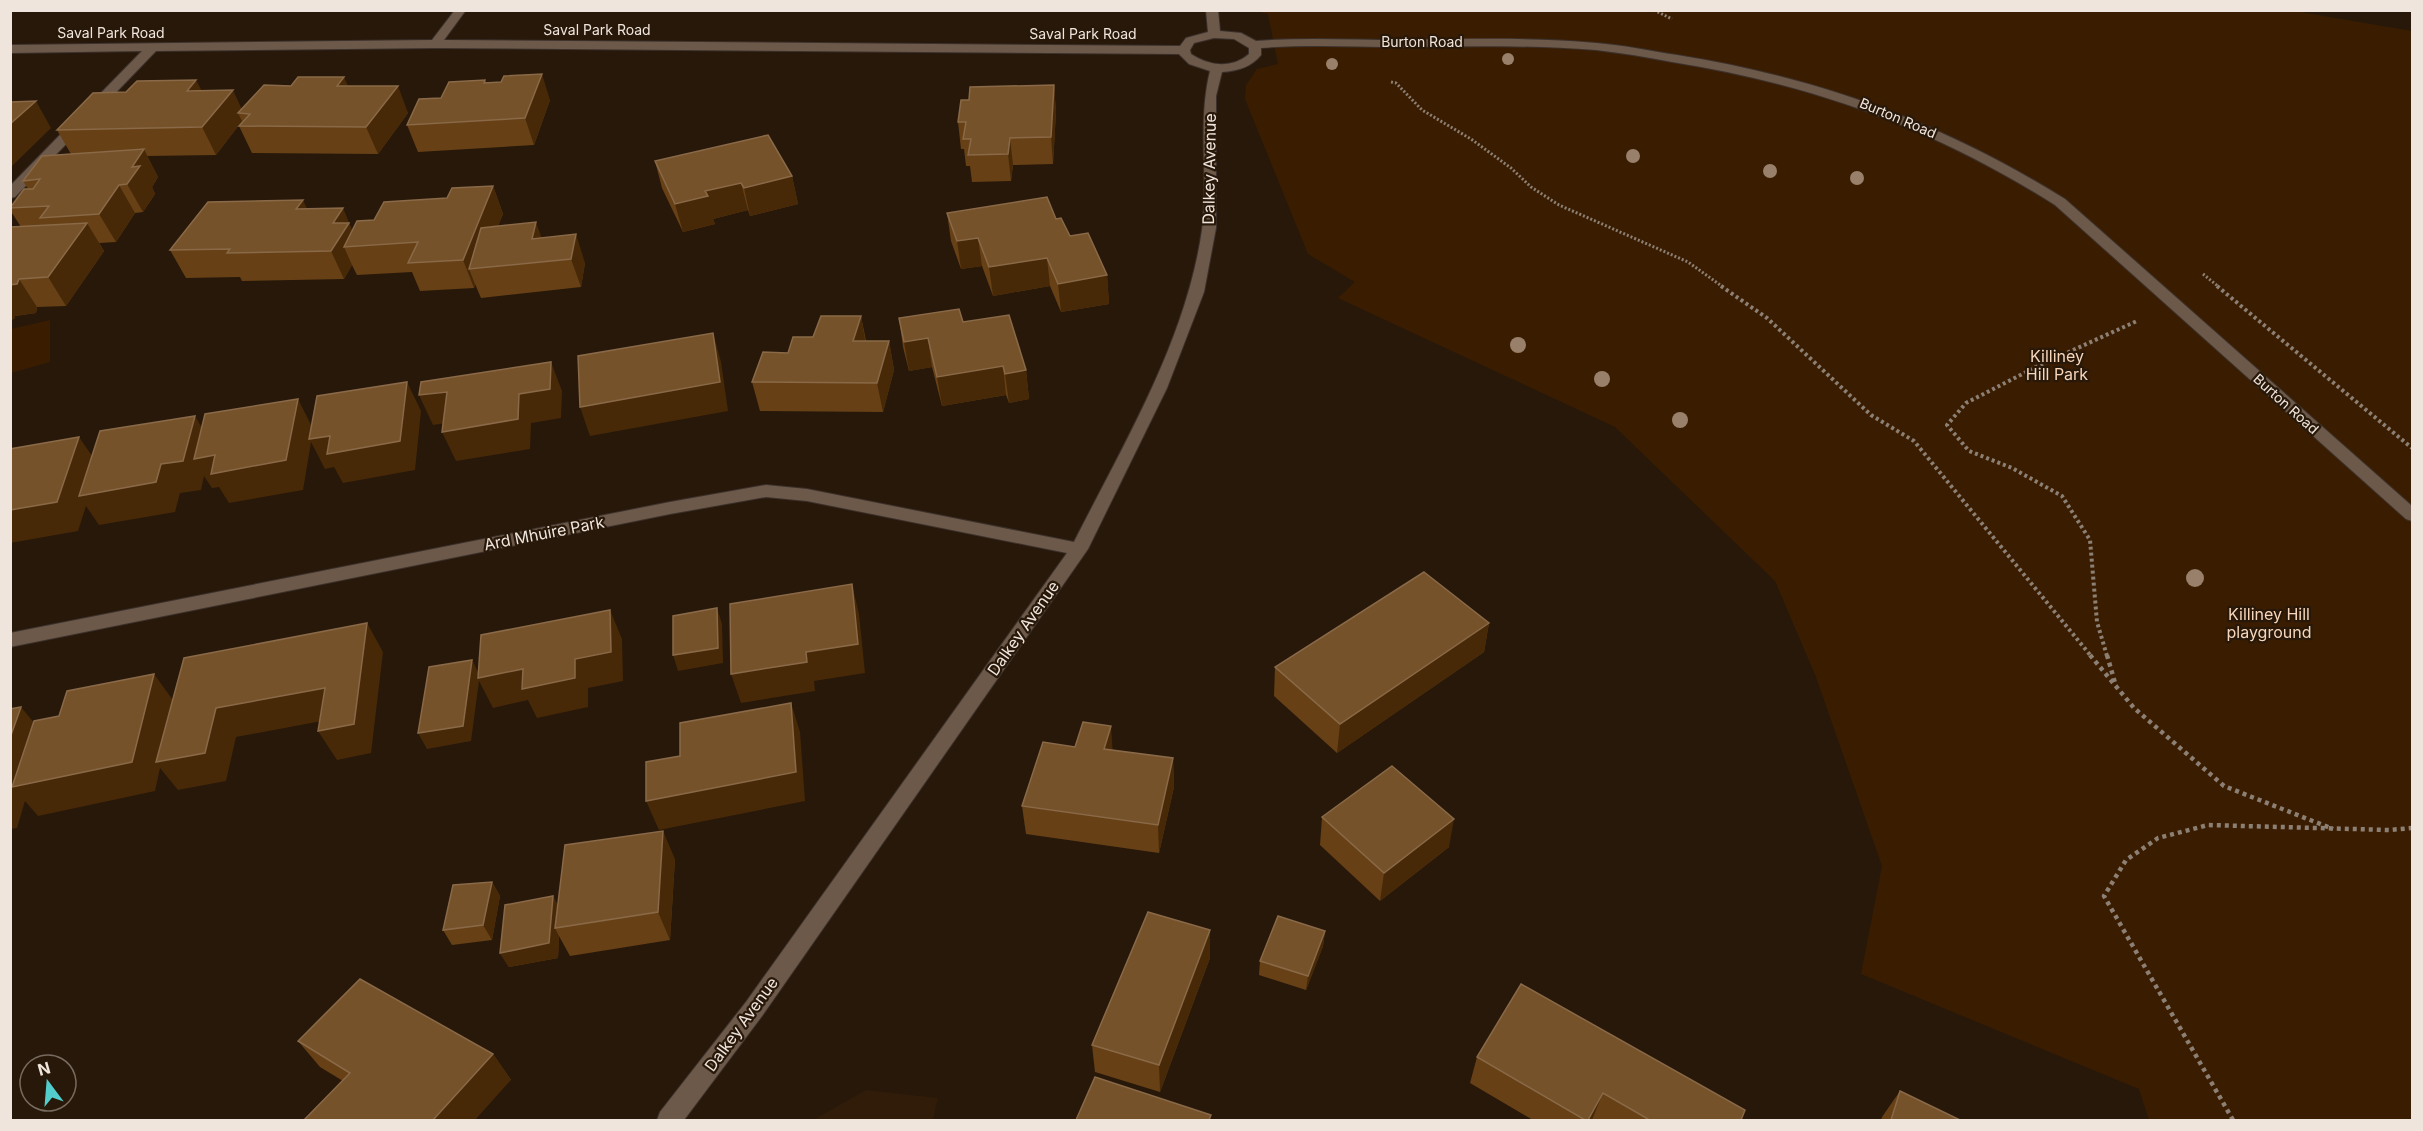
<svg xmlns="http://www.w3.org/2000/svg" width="2423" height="1131" font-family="Inter,sans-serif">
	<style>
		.built { fill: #301c08 }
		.green { fill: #3a1d00 }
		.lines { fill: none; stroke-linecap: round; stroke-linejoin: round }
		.minor-casing { stroke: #3c312c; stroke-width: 2 }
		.path-far2 { stroke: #8c7f74; stroke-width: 3; stroke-dasharray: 2 2; stroke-linecap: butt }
		.path-far1 { stroke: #8c7f74; stroke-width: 4; stroke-dasharray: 3 3; stroke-linecap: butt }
		.path { stroke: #8c7f74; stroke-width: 4.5; stroke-dasharray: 4 4; stroke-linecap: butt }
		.minor { fill: #6c5949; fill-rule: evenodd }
		.tree { fill: #99806b }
		.wall { fill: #674016 }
		.shaded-wall { fill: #472908 }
		.building { fill: #76522b; stroke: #896947; stroke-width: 1.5 }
		.labels { text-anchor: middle; stroke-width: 4.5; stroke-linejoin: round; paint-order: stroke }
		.far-street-label { font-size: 14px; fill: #f0e5dc; stroke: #27180a }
		.street-label { font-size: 16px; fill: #f0e5dc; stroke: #27180a }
		.park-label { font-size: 16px; fill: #f7d6ba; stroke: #27180a }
	</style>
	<rect width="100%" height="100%" fill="#27180a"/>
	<polygon class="built" points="866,1090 938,1098 933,1120 813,1120"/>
	<g class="green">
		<polygon points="2091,10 2289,10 2412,31 2412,1120 2149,1120 2139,1089 1861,974 1882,866 1816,677 1775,581 1615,427 1338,298 1355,282 1308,254 1245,99 1246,85 1257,69 1278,64 1268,14 1256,11"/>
		<polygon points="50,320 50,362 11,373 11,329"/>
	</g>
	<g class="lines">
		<defs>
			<path id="minor" d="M455,10H466L444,40L1180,46L1186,38L1208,32L1206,10H1218L1220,31L1241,33L1256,41C1304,37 1353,40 1401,40C1466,39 1531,37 1596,43C1623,45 1650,51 1677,55C1820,78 1941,122 2065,199L2412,506V521L2406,519L2055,205C1933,128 1815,85 1672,62C1647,57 1622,53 1596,50C1531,45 1466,46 1401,47C1355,47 1307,44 1261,48V55C1251,67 1238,71 1222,72L1216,96V228L1204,292L1167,388L1088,549L762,1016L684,1120H657L660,1112L746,1002L1067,553L807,501L766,497L670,514L10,647V633L670,502L766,485L807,489L1074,542C1124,443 1186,341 1202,230C1209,177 1197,123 1210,71L1189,64L1179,54L435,48L156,51L15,197L10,198V186L142,51L10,53V45L432,40ZM1214,38L1234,39L1249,48V54C1232,69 1209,66 1191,54L1190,50L1194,43Z"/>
		</defs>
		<use href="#minor" class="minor-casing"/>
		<g class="path-far2">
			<polyline points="1654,10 1672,19"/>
			<polyline points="1391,82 1396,83 1422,110 1471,139 1511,168 1531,187 1559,205 1688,262 1723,287"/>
			<polyline points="2203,274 2219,287"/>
		</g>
		<g class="path-far1">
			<polyline points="1721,286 1767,318 1871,415 1914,441 2091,656"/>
			<polyline points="2217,286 2412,448"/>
			<polyline points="2107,656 2097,622 2090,540 2062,496 2012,468 1969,451 1947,425 1966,403 2038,366 2137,321"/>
		</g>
		<g class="path">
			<polyline points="2090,655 2134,708 2224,786 2333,829"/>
			<polyline points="2107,655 2115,683"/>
			<polyline points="2233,1120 2104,896 2126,860 2158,838 2208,825 2389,830 2412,828"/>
		</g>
		<use href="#minor" class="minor"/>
	</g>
	<g class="tree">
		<circle cx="1508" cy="59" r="6"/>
		<circle cx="1332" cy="64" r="6"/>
		<circle cx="1633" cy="156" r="7"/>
		<circle cx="1770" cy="171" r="7"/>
		<circle cx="1857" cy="178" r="7"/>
		<circle cx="1518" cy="345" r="8"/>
		<circle cx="1602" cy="379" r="8"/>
		<circle cx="1680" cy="420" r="8"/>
		<circle cx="2195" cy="578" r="9"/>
	</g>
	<g class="wall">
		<polygon points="485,80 486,83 550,100 534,145 418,152 407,125 441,98"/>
		<polygon points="1054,85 1056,112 1053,164 1013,165 1011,181 972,182 970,166 966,166 964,149 961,149 958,122 969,100"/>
		<polygon points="348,86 408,113 378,154 252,153 239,126 242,121 216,155 147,156 158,177 152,187 155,194 143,212 135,213 116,242 99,243 104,251 66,306 37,307 36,313 15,316 14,319 10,320 10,228 21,227 10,210 10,207 28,189 23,181 71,154 57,130 202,90 242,109"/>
		<polygon points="655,161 792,176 798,204 750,216 748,210 713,219 715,224 683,232 662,188"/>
		<polygon points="493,186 503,214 498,226 541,238 585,263 581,287 481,298 475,284 474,288 420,291 412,272 357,275 352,265 344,279 242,281 240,277 186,278 170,250 307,209 352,230 374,220 447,198"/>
		<polygon points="947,213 1056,219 1070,236 1107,275 1109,304 1061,312 1050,286 993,296 982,266 961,269 951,241"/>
		<polygon points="861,316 866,341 889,341 894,370 883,412 760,411 752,382 788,353 813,337"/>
		<polygon points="899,318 963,322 1026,370 1029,399 1009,403 1006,395 942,406 932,367 909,371 903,347"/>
		<polygon points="1489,623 1484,652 1337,753 1274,696 1275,667"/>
		<polygon points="1075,747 1113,750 1173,758 1174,787 1159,853 1026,834 1022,806"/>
		<polygon points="1322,817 1449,847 1380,901 1320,845"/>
		<polygon points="675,859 670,940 570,956 559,936 558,958 509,967 500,953 558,904"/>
		<polygon points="492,882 500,896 492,940 452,945 443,930"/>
		<polygon points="1210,930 1210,958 1160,1092 1095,1072 1092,1045"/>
		<polygon points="1325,931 1323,946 1306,990 1259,975 1260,961"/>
		<polygon points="298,1041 493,1054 511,1080 343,1081 320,1067"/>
		<polygon points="1477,1057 1741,1120 1596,1120 1593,1119 1592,1120 1533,1120 1470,1083"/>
		<polygon points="1900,1091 1960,1120 1881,1120 1882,1117"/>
	</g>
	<g class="shaded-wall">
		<polygon points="542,74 550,100 534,145 525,118"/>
		<polygon points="344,77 356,104 337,86"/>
		<polygon points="196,80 210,106 187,91"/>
		<polygon points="1054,85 1056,112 1053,164 1051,137"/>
		<polygon points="398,86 408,113 378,154 366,127"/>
		<polygon points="233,90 244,114 238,113 242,121 216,155 202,127"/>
		<polygon points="36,101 51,128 10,168 10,124"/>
		<polygon points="1010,138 1013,165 1011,181 1008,154"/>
		<polygon points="144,149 158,177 152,187 155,194 143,212 127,184 132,167"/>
		<polygon points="792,176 798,204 750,216 744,188"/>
		<polygon points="741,183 748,210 713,219 715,224 683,232 675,204 705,191"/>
		<polygon points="119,185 135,213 116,242 99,214"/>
		<polygon points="493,186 503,214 482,268 469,269 475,284 474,288 463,260"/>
		<polygon points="303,200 316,228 296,209"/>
		<polygon points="343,208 359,246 344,247 352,265 344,279 331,251 333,223"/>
		<polygon points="536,222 546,250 532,239"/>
		<polygon points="87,223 104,251 66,306 48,277"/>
		<polygon points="576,234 585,263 581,287 571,259"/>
		<polygon points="978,238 982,266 961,269 957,241"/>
		<polygon points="1047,258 1050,286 993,296 989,267"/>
		<polygon points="1107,275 1109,304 1061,312 1058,284"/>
		<polygon points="19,279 37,307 36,313 15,316 14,319 10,320 10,285"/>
		<polygon points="861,316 866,345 853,341"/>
		<polygon points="713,333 721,362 728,411 590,436 580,407"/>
		<polygon points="928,338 932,367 909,371 904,342"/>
		<polygon points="889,341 894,370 883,412 877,383"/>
		<polygon points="551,362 562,391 561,418 531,423 530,449 456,461 442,432 519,394"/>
		<polygon points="1003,366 1006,395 942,406 937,377"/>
		<polygon points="1026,370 1029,399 1009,403 1005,374"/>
		<polygon points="407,382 421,411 415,470 343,483 334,467 325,469 311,442 303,490 229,503 219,487 212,488 204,476 201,490 180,493 175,512 99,525 86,506 78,531 10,543 10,510 79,437 99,466 161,464 195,416 212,445 298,399 313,429"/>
		<polygon points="447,392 460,421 433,425 419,395"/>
		<polygon points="852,584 859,614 865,673 814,681 815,691 741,703 731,674 806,652"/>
		<polygon points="717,608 722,624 723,663 678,671 673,655"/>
		<polygon points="610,610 622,639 623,681 588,688 588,707 537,718 528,700 493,708 479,681 471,741 427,749 418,733 472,660 480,676 575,659"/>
		<polygon points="367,623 383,652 371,753 337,760 318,731"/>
		<polygon points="1489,623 1484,652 1337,753 1340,724"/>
		<polygon points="154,674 175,703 216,708 325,688 343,717 236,737 226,781 178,790 160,768 155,791 38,816 25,801 17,828 10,829 10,738 21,707 45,736"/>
		<polygon points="791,703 800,732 805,801 659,830 646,801"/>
		<polygon points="1111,726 1113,755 1104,749"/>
		<polygon points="1173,758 1174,787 1159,853 1158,825"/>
		<polygon points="1454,819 1449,847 1380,901 1384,873"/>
		<polygon points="663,831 675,859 670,940 658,912"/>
		<polygon points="492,882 500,896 492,940 483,925"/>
		<polygon points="553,896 561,911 555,928 559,936 558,958 509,967 500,953"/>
		<polygon points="1210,930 1210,958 1160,1092 1159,1065"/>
		<polygon points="1325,931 1323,946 1306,990 1308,976"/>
		<polygon points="493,1054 511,1080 475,1120 433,1120"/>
		<polygon points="1603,1093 1592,1120 1588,1120"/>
	</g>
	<g class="building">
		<polygon points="542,74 525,118 407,125 419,99 441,98 449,82 485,80 484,83 501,82 504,76"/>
		<polygon points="298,77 344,77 337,86 398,86 366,127 239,126 250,114 238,113 264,85 291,86"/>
		<polygon points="196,80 187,91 233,90 202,127 57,130 93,93 126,92 137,81"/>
		<polygon points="1054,85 1051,137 1010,138 1008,154 968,155 971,139 963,139 966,122 958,122 961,100 969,100 970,87"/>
		<polygon points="36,101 10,124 10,102"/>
		<polygon points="768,135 792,176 744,188 741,183 705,191 708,196 675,204 655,161"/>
		<polygon points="144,149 132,167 140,166 127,184 119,185 99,214 40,218 49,206 10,208 24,189 33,189 40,179 23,181 42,156"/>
		<polygon points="493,186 463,260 408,263 418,242 344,247 357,221 374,220 384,202 447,198 452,188"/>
		<polygon points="1047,197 1056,219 1061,218 1070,236 1088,233 1107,275 1058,284 1047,258 989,267 978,238 957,241 947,213"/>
		<polygon points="303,200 296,209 343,208 333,223 349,223 331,251 227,253 230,249 170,250 208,202"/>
		<polygon points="536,222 532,239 576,234 571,259 469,269 481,228"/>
		<polygon points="87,223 48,277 19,279 17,284 10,285 11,227"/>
		<polygon points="959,309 963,322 1009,315 1026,370 1005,374 1003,366 937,377 928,338 904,342 899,318"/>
		<polygon points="821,316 861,316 853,341 889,341 877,383 752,382 763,352 788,353 793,337 813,337"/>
		<polygon points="713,333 720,382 580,407 578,356"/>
		<polygon points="551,362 550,389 519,394 518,419 442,432 447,392 419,395 421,382"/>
		<polygon points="407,382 400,441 327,454 330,436 309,439 317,396"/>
		<polygon points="298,399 286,460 211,474 215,455 194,459 205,414"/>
		<polygon points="195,416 183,461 161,464 156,482 79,496 100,431"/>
		<polygon points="79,437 57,502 10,510 10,449"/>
		<polygon points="1424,572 1489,623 1340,724 1275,667"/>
		<polygon points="852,584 858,644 806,652 807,662 731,674 730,604"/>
		<polygon points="717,608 718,648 673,655 673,616"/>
		<polygon points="610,610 611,652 575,659 575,678 522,689 523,669 478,678 481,635"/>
		<polygon points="367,623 354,724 318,731 325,688 216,708 205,753 156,762 184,658"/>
		<polygon points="472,660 463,726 418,733 429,667"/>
		<polygon points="154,674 132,762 12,787 34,721 59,716 67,691"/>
		<polygon points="791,703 796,772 646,801 646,762 680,756 680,723"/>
		<polygon points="21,707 10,738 10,709"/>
		<polygon points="1083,722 1111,726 1104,749 1173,758 1158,825 1022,806 1043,742 1075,747"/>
		<polygon points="1392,766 1454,819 1384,873 1322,817"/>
		<polygon points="663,831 658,912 555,928 565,845"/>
		<polygon points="492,882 483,925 443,930 453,885"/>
		<polygon points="553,896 549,943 500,953 505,905"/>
		<polygon points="1148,912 1210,930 1159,1065 1092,1045"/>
		<polygon points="1278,916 1325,931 1308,976 1260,961"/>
		<polygon points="360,979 493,1054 433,1120 304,1120 350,1073 298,1041"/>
		<polygon points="1521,984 1745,1110 1741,1120 1648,1120 1648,1119 1603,1093 1588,1120 1585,1120 1477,1057"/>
		<polygon points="1095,1077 1211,1115 1209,1120 1076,1120"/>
		<polygon points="1900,1091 1960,1120 1891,1120"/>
	</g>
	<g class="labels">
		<g class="far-street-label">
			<text x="597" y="35">Saval Park Road</text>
			<text x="111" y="38">Saval Park Road</text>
			<text x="1083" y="39">Saval Park Road</text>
			<text x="1422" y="47">Burton Road</text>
			<text transform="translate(1898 118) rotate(23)" y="5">Burton Road</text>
			<text transform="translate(2286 404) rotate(42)" y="5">Burton Road</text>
		</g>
		<g class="street-label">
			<text transform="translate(1209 169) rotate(-89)" y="6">Dalkey Avenue</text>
			<text transform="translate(544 533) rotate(-11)" y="6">Ard Mhuire Park</text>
			<text transform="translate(1023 628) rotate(-55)" y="6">Dalkey Avenue</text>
			<text transform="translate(741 1024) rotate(-54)" y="6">Dalkey Avenue</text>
		</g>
		<g class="park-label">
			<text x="2057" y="362">Killiney<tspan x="2057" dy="18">Hill Park</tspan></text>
			<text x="2269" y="620">Killiney Hill<tspan x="2269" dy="18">playground</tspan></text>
		</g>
	</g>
	<rect width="2423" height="1131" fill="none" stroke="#f0e5dc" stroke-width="24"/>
	<g transform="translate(48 1083) rotate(344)"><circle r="28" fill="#27180a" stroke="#776a5e" stroke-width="1.5"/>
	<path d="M0-4.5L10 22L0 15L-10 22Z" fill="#53cdcb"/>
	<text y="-9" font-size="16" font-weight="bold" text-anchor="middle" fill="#f0e5dc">N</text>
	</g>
</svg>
